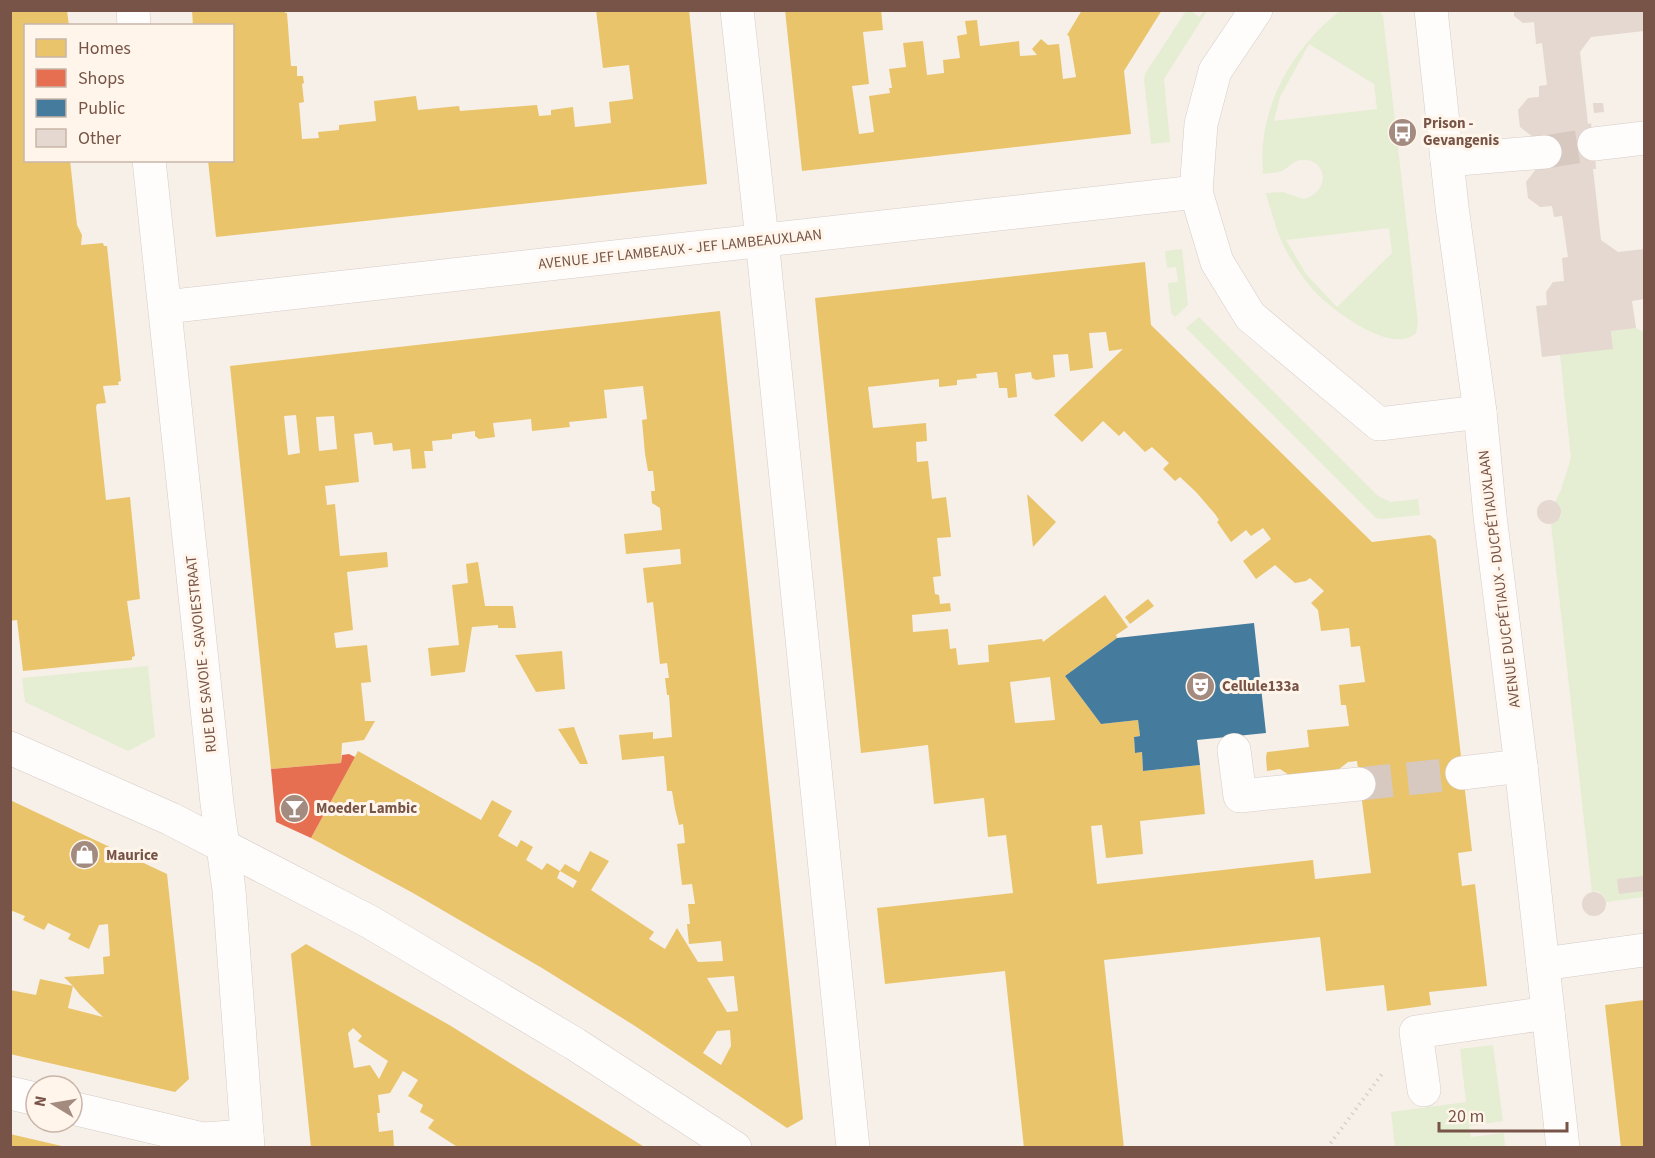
<svg xmlns="http://www.w3.org/2000/svg" width="1655" height="1158" font-family="'Source Sans 3',sans-serif">
	<style>
		.green { fill: #e5eed2; fill-rule: evenodd }
		.homes { fill: #e9c46a; fill-rule: evenodd }
		.shops { fill: #e76f51 }
		.public { fill: #457b9d }
		.building { fill: #e4d8d0 }
		.lines { fill: none; stroke-linecap: round; stroke-linejoin: round }
		.minor-tunnel { stroke: #d7c9c0; stroke-width: 33; stroke-dasharray: 33 16; stroke-linecap: butt }
		.minor-casing { stroke: #d6cbc6; stroke-width: 34 }
		.path { stroke: #dad0cb; stroke-width: 4; stroke-dasharray: 1.5 4.5; stroke-linecap: butt }
		.minor { stroke: #fefdfc; stroke-width: 33 }
		.labels { text-anchor: middle; stroke-width: 6; stroke-linejoin: round; paint-order: stroke }
		.poi-label { font-size: 15px; font-weight: bold; fill: #775447; stroke: #fff5ea; text-anchor: start }
		.street-label { font-size: 15px; fill: #775447; stroke: #fff5ea }
	</style>
	<rect width="100%" height="100%" fill="#f7f0e9"/>
	<g class="green">
		<path d="M1341,10L1380,11L1383,16L1418,323L1416,333C1393,355 1337,313 1319,296C1308,285 1299,272 1291,259C1278,239 1273,217 1266,194V193L1283,192L1304,199C1329,192 1328,163 1307,160C1295,158 1291,166 1282,171C1276,173 1269,173 1263,174C1257,109 1291,49 1341,10ZM1309,44L1374,84L1377,109L1274,121L1280,97ZM1389,228L1392,253L1337,307L1306,274L1286,240Z"/>
		<polygon points="1186,11 1191,11 1199,17 1204,11 1207,11 1164,79 1170,142 1151,144 1144,79 1145,74"/>
		<polygon points="1182,249 1188,305 1175,317 1171,313 1168,283 1178,282 1176,267 1167,268 1165,251"/>
		<polygon points="1199,317 1378,496 1391,502 1418,499 1420,515 1381,519 1376,518 1186,328"/>
		<polygon points="1636,328 1644,332 1644,897 1606,902 1605,897 1598,891 1592,892 1551,524 1555,523 1561,516 1560,506 1555,502 1561,490 1571,458 1560,355 1613,348 1611,331"/>
		<polygon points="148,666 155,737 128,751 25,702 22,678"/>
		<polygon points="1493,1045 1503,1121 1469,1126 1471,1137 1504,1133 1505,1147 1395,1147 1391,1112 1466,1102 1460,1049"/>
	</g>
	<g class="homes">
		<polygon points="10,10 67,10 69,26 26,26 26,160 70,160 77,225 82,235 81,245 103,243 104,246 107,246 121,381 118,382 119,385 103,386 106,403 97,404 96,407 106,500 130,497 140,599 127,601 135,656 132,657 132,660 23,671 17,620 10,621"/>
		<polygon points="192,10 285,10 285,13 287,13 291,66 297,66 297,76 303,76 304,83 302,84 304,102 299,103 302,139 319,138 318,132 339,130 339,125 376,121 374,101 416,96 418,110 459,106 460,111 537,105 539,116 551,115 551,110 573,107 575,127 611,123 609,102 633,99 629,65 603,68 596,10 689,10 707,184 216,237 208,160 232,160 232,26 193,26"/>
		<polygon points="785,10 881,10 883,30 863,32 869,84 852,86 859,134 874,132 869,96 890,93 889,88 892,88 889,69 906,67 903,43 923,41 927,75 944,73 943,60 960,58 957,36 967,34 965,21 977,20 980,46 1019,41 1020,56 1037,55 1032,49 1041,39 1048,45 1059,44 1063,79 1076,77 1069,36 1067,35 1082,10 1162,10 1124,71 1131,134 802,171"/>
		<path d="M1145,262L1151,325L1372,542L1430,535L1436,540L1472,851L1458,853L1462,886L1475,884L1487,986L1429,992L1431,1005L1387,1011L1384,985L1326,991L1320,937L1104,960L1124,1148H1024L1005,971L885,984L877,908L1013,893L1006,835L988,837L984,798L934,804L928,745L861,753L815,298ZM1106,332L1109,351L1123,349L1054,415L1082,442L1103,421L1119,436L1124,431L1145,452L1152,447L1169,463L1163,469L1175,481L1180,477L1196,492L1215,514L1219,520L1217,522L1231,542L1246,530L1251,536L1263,528L1271,539L1243,561L1256,579L1275,565L1295,583L1306,581L1310,578L1324,591L1311,603L1318,610L1321,631L1349,628L1351,647L1360,646L1365,682L1339,685L1341,705H1346L1349,726L1307,730L1309,747L1267,752L1266,757L1267,771L1280,769L1289,775L1338,770L1348,762L1357,761L1371,873L1315,879L1313,860L1097,884L1091,826L1102,825L1106,858L1143,854L1140,821L1205,814L1200,765L1143,771L1142,752L1135,753L1134,737L1140,736L1138,720L1101,724L1065,676L1117,638L1116,635L1128,627L1105,595L1043,642L1042,639L988,645L989,662L958,665L956,648L950,649L948,629L913,632L912,615L951,611L950,603L940,604L939,595L935,594L933,577L941,576L937,538L951,537L946,497L932,499L928,461L917,462L916,442L927,441L926,423L873,428L868,387L939,379V387L957,385V380L977,378L976,374L997,372L999,388H1007L1008,398L1017,397L1015,374L1031,372L1032,378L1036,380L1055,377L1053,355L1068,354L1070,371L1093,368L1089,333ZM1050,677L1055,720L1015,723L1010,682Z"/>
		<path d="M720,311L803,1119L787,1128L635,1026L542,968L413,893L311,838L358,751L481,820L492,800L512,811L498,836L517,847L521,840L533,847L526,860L542,870L547,863L560,871L565,864L579,872L590,851L609,861L591,890L654,932L649,939L665,949L677,928L698,962L723,961L721,941L689,944L687,924H690L688,904H695L692,884L682,885L677,844L685,843L683,824L679,825L675,809L672,791H667L664,756L622,760L619,735L653,732V739L672,737L669,695H667L665,678H669L667,663L660,664L653,602L647,603L643,568L681,564L680,549L626,554L624,534L662,530L660,508L652,503L651,491H655L653,471H648L645,454L642,420L647,419L643,386L604,390L607,418L569,422L570,427L532,431L531,419L493,423L495,437L479,439L475,436V431L452,434V439L432,441L433,451H424L426,468L412,469L410,449L393,451L392,443L374,445L372,432L354,434L359,482L325,486L327,505L335,504L340,556L387,552L388,567L347,572L353,630L334,633L336,648L367,645L371,682L361,683L365,721H375L364,740L342,743L341,763L271,769L230,366ZM296,415L300,453L288,455L284,416ZM334,416L337,449L319,451L316,417ZM560,871L577,881L573,888L557,878ZM734,976L738,1011L727,1012L707,978ZM730,1030L731,1046L721,1065L703,1053L717,1031Z"/>
		<polygon points="1027,494 1056,522 1033,547"/>
		<polygon points="478,562 485,606 513,606 516,628 498,628 498,625 472,627 465,672 431,676 428,648 459,645 452,585 468,583 466,564"/>
		<polygon points="1148,599 1154,606 1130,624 1125,617"/>
		<polygon points="562,651 565,689 536,692 515,655"/>
		<polygon points="574,727 588,764 580,764 558,729"/>
		<path d="M10,800L167,874L189,1079L175,1092L10,1054V990L36,995L40,979L73,986L64,977L104,974L103,957L110,956L108,924L99,925L89,949L68,939L71,934L48,923L44,930L23,920L25,916L10,910ZM73,986L80,995L103,1017L68,1008Z"/>
		<path d="M306,944L451,1026L646,1148H459L428,1128L434,1120L420,1112L423,1105L408,1096L418,1080L403,1071L390,1093L378,1095L380,1113H377L379,1132L393,1130L394,1148H311L291,954ZM353,1028L362,1036L358,1041L388,1061L379,1079L370,1065L354,1068L348,1033Z"/>
		<polygon points="1644,1000 1644,1148 1621,1148 1605,1005"/>
		<polygon points="10,1134 66,1147 66,1148 10,1148"/>
	</g>
	<polygon class="shops" points="349,754 355,757 311,838 276,822 271,769 341,763 342,755"/>
	<polygon class="public" points="1254,623 1266,733 1197,740 1200,765 1143,771 1142,752 1135,753 1134,737 1140,736 1138,720 1101,724 1065,676 1117,638"/>
	<g class="building">
		<polygon points="1514,10 1644,10 1644,31 1591,37 1580,52 1588,124 1591,123 1594,144 1596,169 1593,169 1601,240 1618,252 1644,249 1644,299 1632,301 1636,328 1611,331 1613,349 1542,357 1536,306 1547,305 1546,292 1553,282 1564,281 1562,258 1568,257 1562,216 1554,217 1552,206 1540,207 1528,198 1526,182 1536,169 1547,168 1533,137 1520,127 1518,110 1528,98 1539,97 1539,86 1547,85 1542,43 1536,44 1534,22 1523,23 1514,16"/>
		<polygon points="1593,103 1603,103 1604,112 1594,113"/>
		<circle cx="1549" cy="512" r="12"/>
		<polygon points="1644,876 1644,891 1619,894 1617,879"/>
		<circle cx="1594" cy="904" r="12"/>
	</g>
	<g class="lines">
		<g class="minor-tunnel">
			<polyline points="1545,152 1594,144"/>
			<polyline points="1359,784 1462,773"/>
		</g>
		<defs>
			<g id="minor">
				<polyline points="133,10 134,26"/>
				<polyline points="737,10 762,239 853,1148"/>
				<polyline points="1256,10 1215,71 1201,124 1196,192 1217,262 1250,316 1379,424 1480,412"/>
				<polyline points="1431,10 1452,207 1480,412 1490,516 1521,766 1563,1148"/>
				<polyline points="1594,144 1644,138"/>
				<polyline points="149,160 217,803 229,890 248,1148"/>
				<polyline points="1447,160 1545,152"/>
				<polyline points="165,307 1196,192"/>
				<polyline points="10,748 171,819 370,922 575,1044 735,1148"/>
				<polyline points="1234,750 1240,796 1359,784"/>
				<polyline points="1462,773 1521,766"/>
				<polyline points="1543,964 1644,950"/>
				<polyline points="1424,1090 1416,1032 1548,1013"/>
				<polyline points="10,1093 36,1099"/>
				<polyline points="72,1108 203,1139 247,1136"/>
			</g>
		</defs>
		<use href="#minor" class="minor-casing"/>
		<polyline class="path" points="1327,1148 1382,1074"/>
		<use href="#minor" class="minor"/>
	</g>
	<defs>
		<symbol id="bus-disc" viewBox="-11 -11 22 22"><circle r="9.5" fill="#a48b80" stroke="#fff5ea"/><path d="M-5-6H5V4H4V6H2V4H-2V6H-4V4H-5ZM-3.5-4V0h7V-4ZM-3.5 1.2v1.5H-2V1.2ZM2 1.2v1.5H3.5V1.2Z" fill="#fff"/></symbol>
		<symbol id="theatre-disc" viewBox="-11 -11 22 22"><circle r="9.5" fill="#a48b80" stroke="#fff5ea"/><path d="M-5-5.5Q0-4 5-5.5V0Q5 5 0 6Q-5 5-5 0ZM-3.3-2.5H-1v1.5H-3.3ZM1-2.5H3.3v1.5H1ZM-2.8 1Q0 5.5 2.8 1Z" fill="#fff"/></symbol>
		<symbol id="bar-disc" viewBox="-11 -11 22 22"><circle r="9.5" fill="#a48b80" stroke="#fff5ea"/><path d="M-6-5H6L.8 .8V4.5H3.5V6h-7V4.5H-.8V.8Z" fill="#fff"/></symbol>
		<symbol id="shop-disc" viewBox="-11 -11 22 22"><circle r="9.5" fill="#a48b80" stroke="#fff5ea"/><path d="M-5-2.5h2.3a2.7 3.5 0 0 1 5.4 0H5L5.5 6h-11ZM-1.5-2.5h3a1.5 2.3 0 0 0-3 0Z" fill="#fff"/></symbol>
	</defs>
	<g fill-rule="evenodd">
		<use href="#bus-disc" x="1386" y="116" width="33" height="33"/>
		<use href="#theatre-disc" x="1184" y="670" width="33" height="33"/>
		<use href="#bar-disc" x="278" y="792" width="33" height="33"/>
		<use href="#shop-disc" x="68" y="838" width="33" height="33"/>
	</g>
	<g class="labels">
		<g class="poi-label">
			<text x="1423" y="128">Prison -<tspan x="1423" dy="17">Gevangenis</tspan></text>
			<text x="1222" y="691">Cellule133a</text>
			<text x="316" y="813">Moeder Lambic</text>
			<text x="106" y="860">Maurice</text>
		</g>
		<g class="street-label">
			<text transform="translate(680 249) rotate(-6)" y="5">AVENUE JEF LAMBEAUX - JEF LAMBEAUXLAAN</text>
			<text transform="translate(1499 579) rotate(-97)" y="5">AVENUE DUCPÉTIAUX - DUCPÉTIAUXLAAN</text>
			<text transform="translate(201 654) rotate(-96)" y="5">RUE DE SAVOIE - SAVOIESTRAAT</text>
		</g>
	</g>
	<rect width="1655" height="1158" fill="none" stroke="#775447" stroke-width="24"/>
	<rect x="24" y="24" width="210" height="138" fill="#fff5ea" stroke="#c9b5a9" stroke-width="1.5"/>
	<rect x="36" y="39" width="30" height="18" fill="#e9c46a" stroke="#c9b5a9" stroke-width="1.5"/>
	<text x="78" y="54" font-size="18" fill="#775447">Homes</text>
	<rect x="36" y="69" width="30" height="18" fill="#e76f51" stroke="#c9b5a9" stroke-width="1.5"/>
	<text x="78" y="84" font-size="18" fill="#775447">Shops</text>
	<rect x="36" y="99" width="30" height="18" fill="#457b9d" stroke="#c9b5a9" stroke-width="1.5"/>
	<text x="78" y="114" font-size="18" fill="#775447">Public</text>
	<rect x="36" y="129" width="30" height="18" fill="#e4d8d0" stroke="#c9b5a9" stroke-width="1.5"/>
	<text x="78" y="144" font-size="18" fill="#775447">Other</text>
	<g transform="translate(54 1104) rotate(281)"><circle r="28" fill="#fff5ea" stroke="#c9b5a9" stroke-width="1.5"/>
	<path d="M0-4.5L10 22L0 15L-10 22Z" fill="#a48b80"/>
	<text y="-9" font-size="16" font-weight="bold" text-anchor="middle" fill="#775447">N</text>
	</g>
	<path d="M1439 1122v9h128v-9" fill="none" stroke="#775447" stroke-width="3"/>
	<text x="1448" y="1122" font-size="18" fill="#775447" stroke="#fff5ea" stroke-width="4.5" paint-order="stroke">20 m</text>
</svg>
